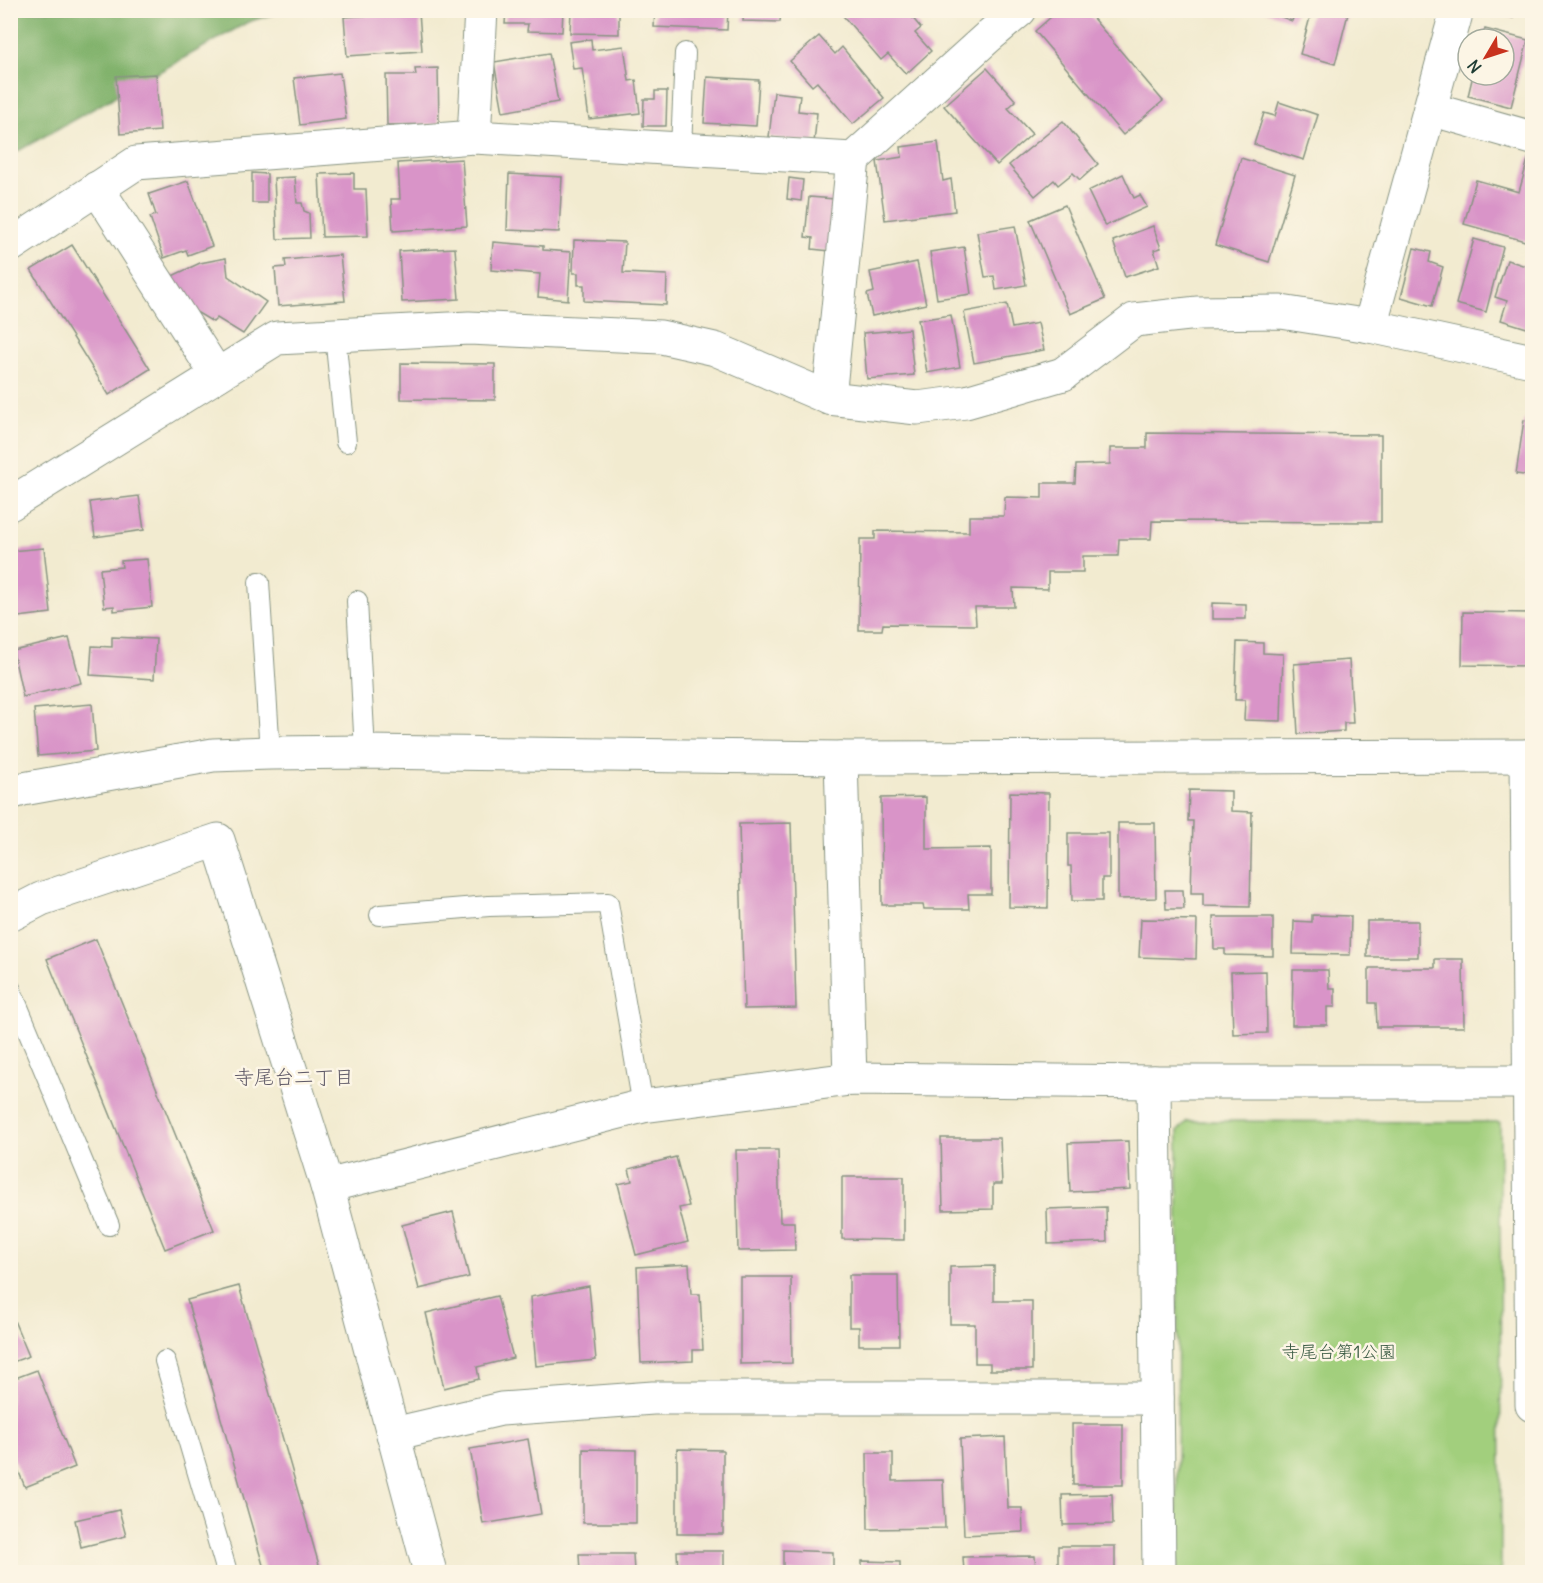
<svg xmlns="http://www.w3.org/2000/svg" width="1543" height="1583" font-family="Delius,'Klee One',sans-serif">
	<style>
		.green { fill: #a2cf7d; stroke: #608658; stroke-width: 1.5 }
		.forest { fill: #81b26c; stroke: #507850; stroke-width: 1.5 }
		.building { fill: #d994c8 }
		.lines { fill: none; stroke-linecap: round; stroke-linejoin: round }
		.service-casing { stroke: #889482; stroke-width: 22 }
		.minor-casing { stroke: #889482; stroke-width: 35 }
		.tertiary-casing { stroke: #889482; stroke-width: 35 }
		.service { stroke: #fff; stroke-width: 20 }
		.minor { stroke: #fff; stroke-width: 33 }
		.tertiary { stroke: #fff; stroke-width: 33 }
		.labels { text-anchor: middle; stroke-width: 5; stroke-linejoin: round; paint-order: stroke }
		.park-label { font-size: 18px; fill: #395a43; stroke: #fcf5e5 }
		.neighbourhood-label { font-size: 20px; fill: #605b68; stroke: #fcf5e5 }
	</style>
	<rect width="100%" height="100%" fill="#fcf5e5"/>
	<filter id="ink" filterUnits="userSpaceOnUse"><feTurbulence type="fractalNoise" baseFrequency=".0167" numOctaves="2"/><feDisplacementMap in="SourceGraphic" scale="12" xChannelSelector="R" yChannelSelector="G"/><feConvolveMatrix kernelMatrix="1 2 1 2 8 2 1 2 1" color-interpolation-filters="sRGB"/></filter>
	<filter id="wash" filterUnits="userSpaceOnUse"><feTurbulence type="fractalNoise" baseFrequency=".008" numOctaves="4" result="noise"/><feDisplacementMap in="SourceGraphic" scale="24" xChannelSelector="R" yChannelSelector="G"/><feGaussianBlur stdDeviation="1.35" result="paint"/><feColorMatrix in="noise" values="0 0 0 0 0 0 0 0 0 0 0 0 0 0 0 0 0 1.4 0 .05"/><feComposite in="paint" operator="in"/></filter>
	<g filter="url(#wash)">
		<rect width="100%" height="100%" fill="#f2ebd0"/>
		<polygon class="green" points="1187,1121 1500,1122 1501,1572 1177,1572 1178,1131"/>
		<polygon class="forest" points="11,11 283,11 248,22 11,155"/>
		<g id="blocks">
			<g class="building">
				<polygon points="506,10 563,10 562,32 527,31 528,24 505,24"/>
				<polygon points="571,10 619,10 619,34 570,33"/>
				<polygon points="655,10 728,10 727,30 654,27"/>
				<polygon points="744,10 781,10 780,22 743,21"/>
				<polygon points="838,10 906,10 921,28 915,33 931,51 906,74 888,54 881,60"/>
				<polygon points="1059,10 1086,10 1163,101 1123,135 1035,31"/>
				<polygon points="1263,10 1296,10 1292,21"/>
				<polygon points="1312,10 1349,10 1335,64 1300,54"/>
				<polygon points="1488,10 1515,10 1513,18"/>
				<polygon points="419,12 422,51 347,56 344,17"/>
				<polygon points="1485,29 1528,40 1511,107 1468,96 1473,75 1504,75 1504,39 1482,39"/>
				<polygon points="819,36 835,54 842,47 884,98 853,124 817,82 812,86 790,61"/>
				<polygon points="591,39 592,50 624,46 629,81 636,80 640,113 589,119 582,68 573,69 569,42"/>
				<polygon points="549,53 558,102 503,112 494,62"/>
				<polygon points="438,68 439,124 387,125 386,75 416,75 415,69"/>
				<polygon points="987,68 1016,101 1008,108 1032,134 997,165 944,106"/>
				<polygon points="340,73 346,119 300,125 294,78"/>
				<polygon points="156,74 160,131 120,134 116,76"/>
				<polygon points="707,77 759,80 756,126 704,123"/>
				<polygon points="655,91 667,91 666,126 643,126 644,99 655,99"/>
				<polygon points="774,92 800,95 798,111 817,113 814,143 769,137"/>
				<polygon points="1279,102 1318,115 1304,160 1254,144 1264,113 1275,116"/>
				<polygon points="1063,121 1098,164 1080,180 1073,173 1058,185 1054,180 1035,196 1009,165"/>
				<polygon points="938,142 943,181 951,179 955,211 885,220 877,161 902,157 901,147"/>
				<polygon points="1529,156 1532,158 1532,243 1464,224 1476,180 1519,192"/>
				<polygon points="1241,158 1295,175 1269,262 1215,245"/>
				<polygon points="462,159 467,226 393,231 391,199 400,199 398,163"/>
				<polygon points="252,173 267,174 267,203 252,203"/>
				<polygon points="354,173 354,189 366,189 368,236 322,237 319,174"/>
				<polygon points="509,174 562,177 559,232 507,230"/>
				<polygon points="1123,174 1134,198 1140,195 1147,207 1105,226 1088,191"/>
				<polygon points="295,177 297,203 302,203 304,211 309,213 310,238 277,239 274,178"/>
				<polygon points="789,178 803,180 801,201 787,199"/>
				<polygon points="188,181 212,246 188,255 186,250 164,258 150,217 156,215 149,194"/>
				<polygon points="809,197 835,199 830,251 812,249 813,238 805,237"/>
				<polygon points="1065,205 1105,299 1070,314 1030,220"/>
				<polygon points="1015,226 1026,285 996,290 994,276 985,277 977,232"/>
				<polygon points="1153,226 1161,248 1154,250 1159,266 1125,277 1113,241"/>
				<polygon points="1474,239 1503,247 1486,312 1456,304"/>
				<polygon points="574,240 625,242 623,273 667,275 666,305 584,301 584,285 578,285 578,273 573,273"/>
				<polygon points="493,242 543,246 543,250 571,252 568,300 538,297 540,274 491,270"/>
				<polygon points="72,245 150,369 109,395 31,270"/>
				<polygon points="964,247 971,294 937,299 930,252"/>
				<polygon points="455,248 459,299 402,302 399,251"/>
				<polygon points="1414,248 1431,252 1429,262 1443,267 1432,306 1401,297"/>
				<polygon points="340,255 345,301 278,306 275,268 286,267 285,260"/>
				<polygon points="226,258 228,276 266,302 243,334 217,318 213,322 193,310 170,277 200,263"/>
				<polygon points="1507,260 1532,268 1532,320 1530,329 1501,320 1507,301 1495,297"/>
				<polygon points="917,262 926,304 872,316 867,294 874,292 870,272"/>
				<polygon points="1007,304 1012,328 1038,323 1044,350 974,363 964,312"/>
				<polygon points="951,315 960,367 927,373 918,320"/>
				<polygon points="909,329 914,375 867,379 863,333"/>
				<polygon points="401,363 495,364 495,400 401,399"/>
				<polygon points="1524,420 1532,422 1532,476 1516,474"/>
				<polygon points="1147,433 1381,435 1381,522 1152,521 1151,539 1119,539 1118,556 1083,556 1083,572 1048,572 1048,589 1013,588 1014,607 975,607 976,625 883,624 882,630 859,630 860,539 875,539 875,531 969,532 969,516 1004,516 1005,497 1042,498 1042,483 1075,483 1076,465 1110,464 1110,448 1147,448"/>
				<polygon points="139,496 144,530 95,537 90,502"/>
				<polygon points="44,548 51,613 10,618 10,551"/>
				<polygon points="147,559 152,607 114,611 114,606 104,607 100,569 122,567 121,561"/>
				<polygon points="1212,603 1246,604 1246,619 1212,619"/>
				<polygon points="1463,612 1532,613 1532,666 1462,665"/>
				<polygon points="112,637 156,639 154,679 90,675 92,646 112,647"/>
				<polygon points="69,638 81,683 23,697 13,651"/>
				<polygon points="1237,642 1263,643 1263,653 1283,654 1281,721 1244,720 1245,700 1235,700"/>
				<polygon points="1349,660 1353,723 1344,723 1344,731 1298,734 1294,664"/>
				<polygon points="92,704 96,751 38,756 34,709"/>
				<polygon points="1189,790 1231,791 1231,811 1252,812 1250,907 1203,906 1203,893 1191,893 1193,821 1188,821"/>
				<polygon points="1010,792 1049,793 1048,908 1009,907"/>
				<polygon points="926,797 926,849 991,848 991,894 968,894 969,909 924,909 923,905 882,905 881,798"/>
				<polygon points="791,823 796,1008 744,1009 739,824"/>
				<polygon points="1118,823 1155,823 1156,898 1118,899"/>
				<polygon points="1068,833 1109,833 1109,878 1102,878 1102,901 1072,901 1071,866 1068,866"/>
				<polygon points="1165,890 1183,890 1184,909 1166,909"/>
				<polygon points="1312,915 1351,916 1350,955 1293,954 1294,921 1312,922"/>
				<polygon points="1213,917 1273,917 1273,956 1225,955 1225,949 1214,949"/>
				<polygon points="1141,919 1197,920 1196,959 1139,957"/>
				<rect x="1367" y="921" width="51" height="36"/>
				<polygon points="96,939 214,1230 165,1249 47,959"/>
				<polygon points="1435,959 1463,959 1464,1027 1377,1027 1376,1003 1369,1003 1369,968 1435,968"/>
				<polygon points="1293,970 1328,970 1329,988 1335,988 1335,1007 1327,1007 1327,1025 1292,1025"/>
				<polygon points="1266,971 1267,1033 1233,1034 1231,972"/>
				<polygon points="941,1138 1000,1138 1002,1184 993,1184 993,1209 943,1210"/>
				<polygon points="1128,1141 1130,1189 1070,1192 1068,1143"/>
				<polygon points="736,1150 778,1150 780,1222 794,1222 795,1250 738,1251"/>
				<polygon points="676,1157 689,1206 679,1208 688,1242 636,1255 618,1184 632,1181 629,1169"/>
				<polygon points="842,1177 904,1177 904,1240 842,1239"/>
				<polygon points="1106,1207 1107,1242 1048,1244 1047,1209"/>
				<polygon points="453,1212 469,1277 419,1289 402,1225"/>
				<polygon points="689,1264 691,1294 700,1294 703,1350 693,1350 693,1361 641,1363 637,1267"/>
				<polygon points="994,1266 994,1301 1032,1301 1032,1370 990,1370 990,1363 975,1363 975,1324 950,1324 950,1267"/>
				<polygon points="849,1275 898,1275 899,1345 859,1345 859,1327 849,1327"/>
				<polygon points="740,1277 791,1277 792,1363 740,1364"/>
				<polygon points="239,1286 321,1572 265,1572 187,1300"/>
				<polygon points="589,1286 596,1360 536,1366 530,1297"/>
				<polygon points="497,1296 513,1358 477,1367 479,1379 444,1388 426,1313"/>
				<polygon points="10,1311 29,1356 10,1363"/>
				<polygon points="37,1370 75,1467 25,1487 10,1450 10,1380"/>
				<polygon points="1072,1424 1123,1424 1123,1485 1073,1485"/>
				<polygon points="1005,1437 1008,1508 1022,1508 1023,1532 964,1535 960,1439"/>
				<polygon points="528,1439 541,1514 483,1524 470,1449"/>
				<polygon points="583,1449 636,1450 636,1523 583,1523"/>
				<polygon points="677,1449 723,1450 723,1534 677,1534"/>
				<polygon points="867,1453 893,1453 893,1481 943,1480 945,1528 868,1529"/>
				<polygon points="1112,1494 1113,1524 1063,1525 1062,1495"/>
				<polygon points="119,1510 126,1536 81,1547 75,1520"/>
				<rect x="1058" y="1546" width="57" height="26"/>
				<polygon points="783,1550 833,1552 833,1572 783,1572"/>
				<polygon points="677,1551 724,1551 724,1572 678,1572"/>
				<polygon points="579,1554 633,1554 634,1572 580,1572"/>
				<polygon points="1035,1556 1036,1572 964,1572 963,1557"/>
				<polygon points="862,1561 900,1562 900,1572 862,1572"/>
			</g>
		</g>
	</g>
	<g filter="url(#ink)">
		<use href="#blocks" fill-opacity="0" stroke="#889482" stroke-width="1.5"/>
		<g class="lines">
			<defs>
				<g id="service">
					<polyline points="681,149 685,53"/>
					<polyline points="335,336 346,442"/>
					<polyline points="259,582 270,753"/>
					<polyline points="357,601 365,752"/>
					<polyline points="380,915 489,906 608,903 643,1106"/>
					<polyline points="10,988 109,1225"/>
					<polyline points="165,1361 227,1572"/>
				</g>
				<g id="minor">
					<polyline points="1430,109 1532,138"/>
					<polyline points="474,137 481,10"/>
					<polyline points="97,188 217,375"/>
					<polyline points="10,246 136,163 474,137 853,159"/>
					<polyline points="1370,326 1457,10"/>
					<polyline points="1063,374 1134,320 1198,313 1281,312 1370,326 1532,361"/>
					<polyline points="829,398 853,159 989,36 1020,10"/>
					<polyline points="841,758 850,1079"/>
					<polyline points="10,793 23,789 213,755 270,753 365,752 841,758 1532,756"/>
					<polyline points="10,915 41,899 218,840 327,1186"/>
					<polyline points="1154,1082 1159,1572"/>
					<polyline points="393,1434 501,1409 653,1398 1157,1398"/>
				</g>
				<g id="tertiary">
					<polyline points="10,504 277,338 469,328 661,337 715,349 829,398 917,408 966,402 1063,374"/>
					<polyline points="1527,756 1532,1405"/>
					<polyline points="430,1572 327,1186 643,1106 850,1079 1154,1082 1532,1082"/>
				</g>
			</defs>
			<use href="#service" class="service-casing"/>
			<use href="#minor" class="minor-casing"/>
			<use href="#tertiary" class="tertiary-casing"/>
			<use href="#service" class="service"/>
			<use href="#minor" class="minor"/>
			<use href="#tertiary" class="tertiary"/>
		</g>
	</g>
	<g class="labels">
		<g class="park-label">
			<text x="1339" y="1358">寺尾台第1公園</text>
		</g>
		<g class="neighbourhood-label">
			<text x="294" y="1084">寺尾台二丁目</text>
		</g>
	</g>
	<rect width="1543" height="1583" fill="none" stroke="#fcf5e5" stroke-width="36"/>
	<g transform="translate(1486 57) rotate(231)"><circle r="28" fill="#fcf5e5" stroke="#a4ab9e" stroke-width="1.5"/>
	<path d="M0-4.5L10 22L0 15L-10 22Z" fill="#c8321e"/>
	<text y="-9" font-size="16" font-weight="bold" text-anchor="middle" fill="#1f3d34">N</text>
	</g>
</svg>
